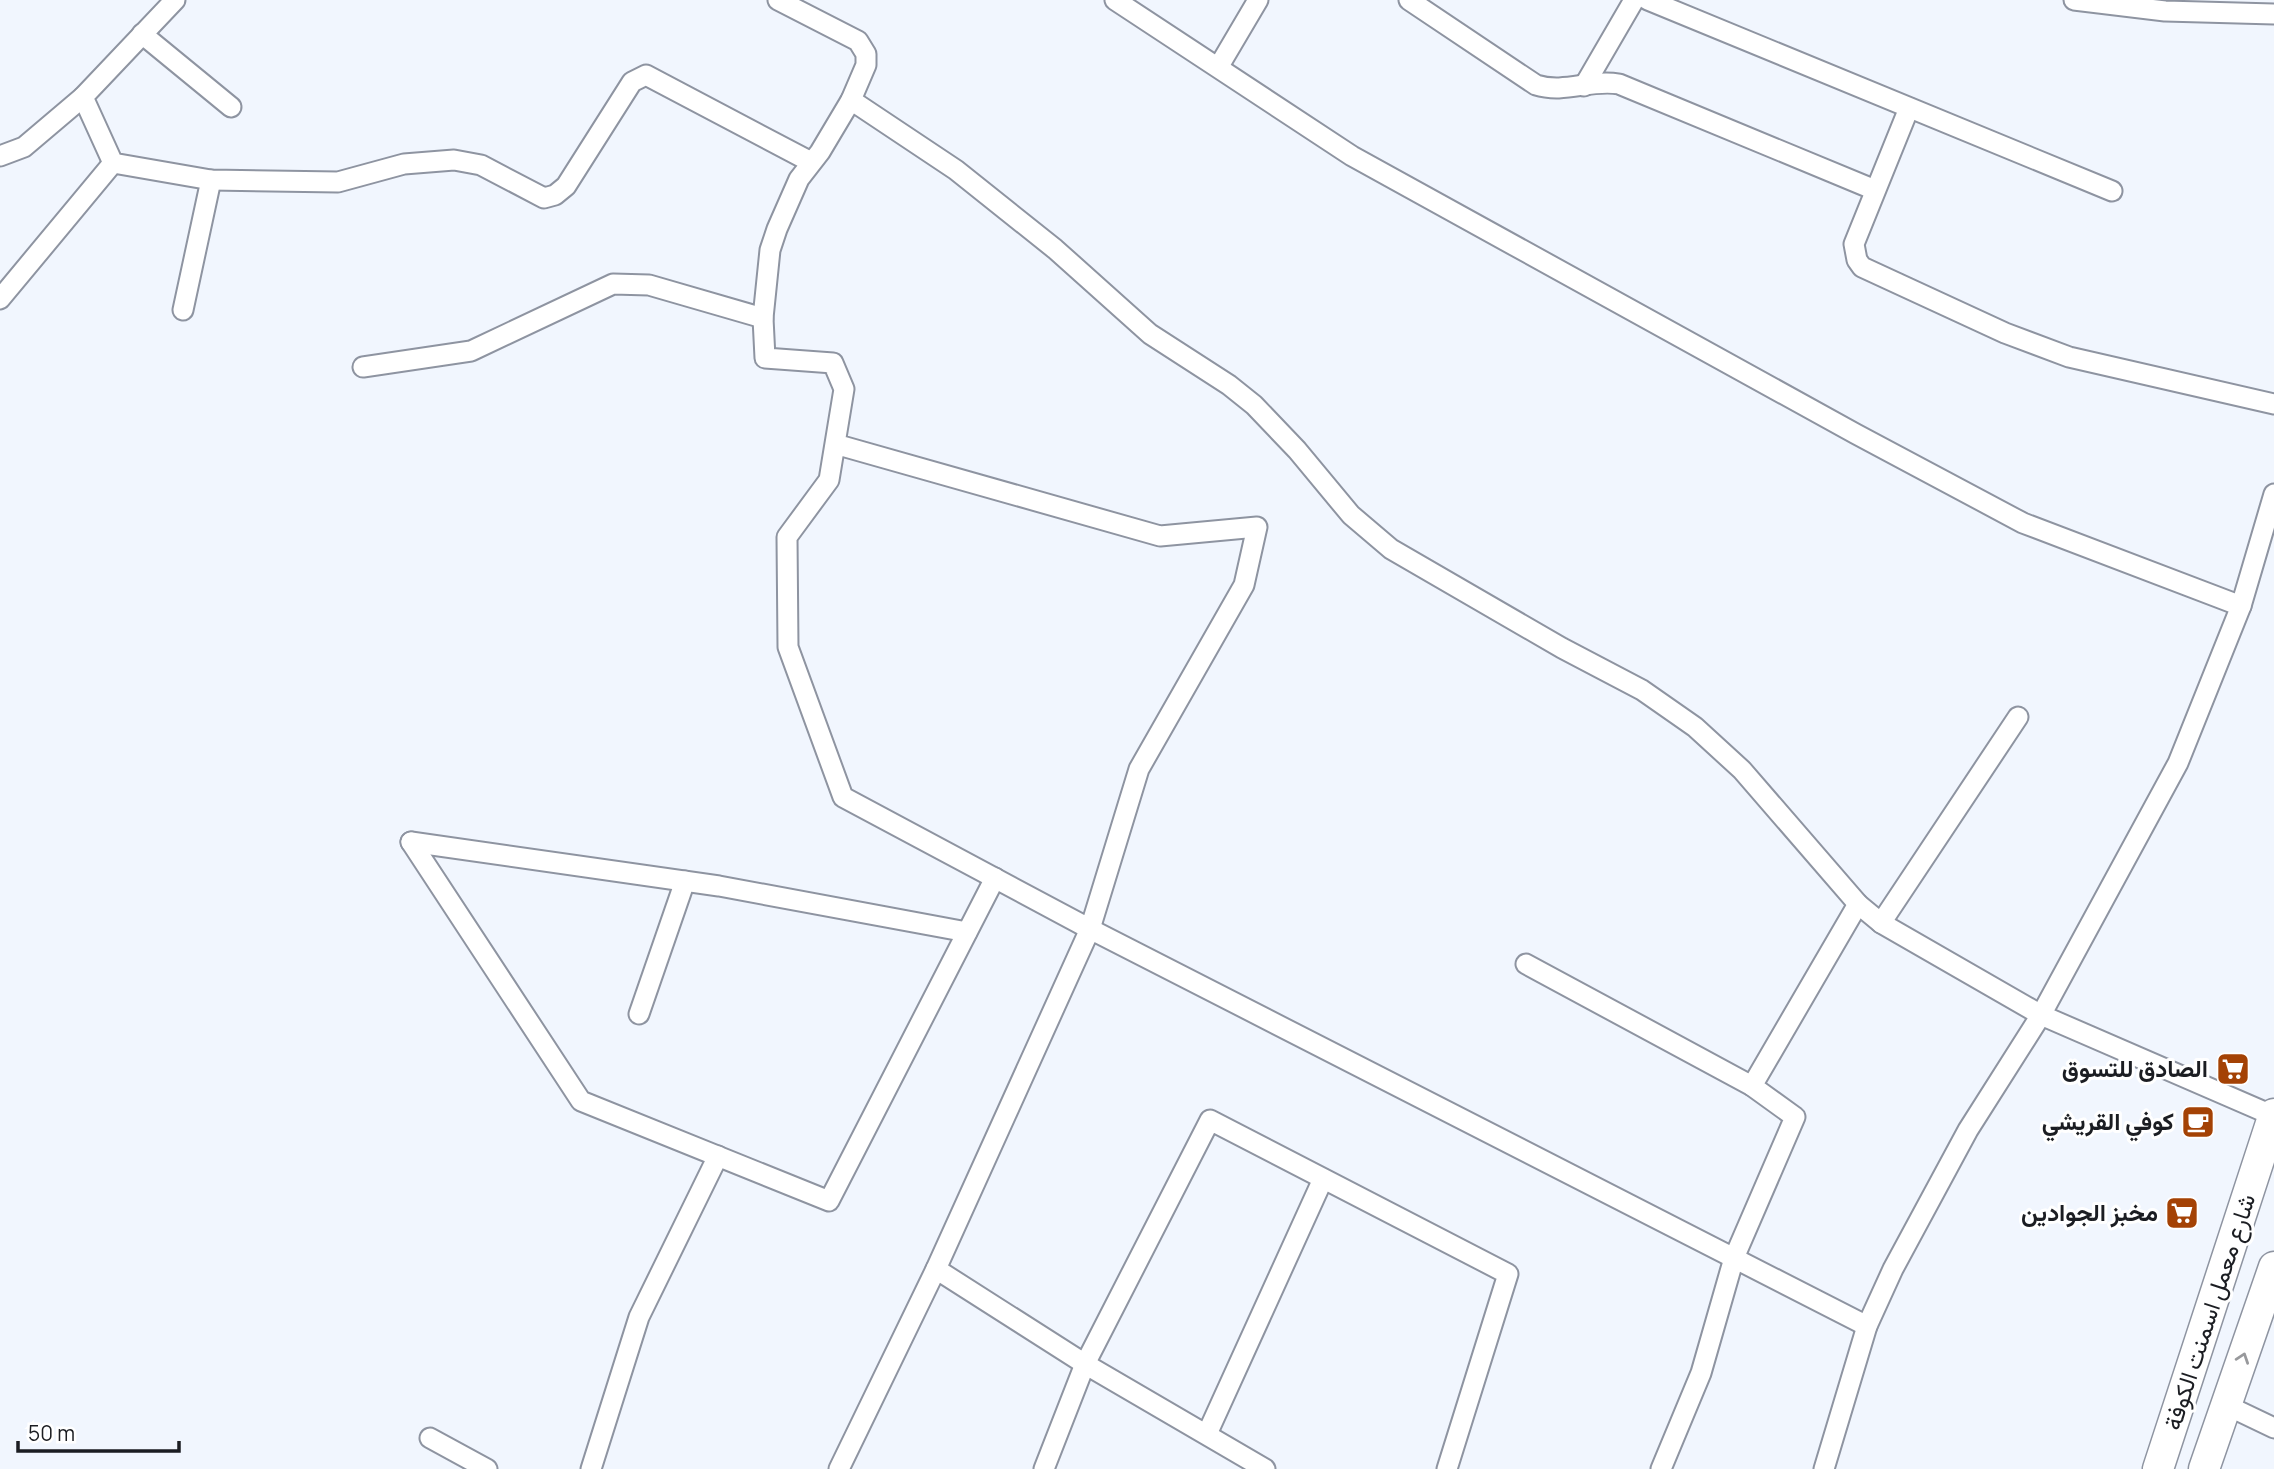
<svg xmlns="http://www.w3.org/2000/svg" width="2274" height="1469" font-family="Manrope,Vazirmatn,sans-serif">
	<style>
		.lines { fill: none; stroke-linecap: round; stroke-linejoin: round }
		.minor-casing { stroke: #8e94a1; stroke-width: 23 }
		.primary-casing { stroke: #8e94a1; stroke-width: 33 }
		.minor { stroke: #fff; stroke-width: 19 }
		.primary { stroke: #fff; stroke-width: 30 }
		.oneway { stroke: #98999c }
		.labels { text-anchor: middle; stroke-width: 6; stroke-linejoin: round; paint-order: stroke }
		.poi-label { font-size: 24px; font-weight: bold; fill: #1b1d22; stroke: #fff; text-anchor: end }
		.street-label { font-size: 24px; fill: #1b1d22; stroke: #fff }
	</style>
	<rect width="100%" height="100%" fill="#f1f6fe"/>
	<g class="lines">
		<defs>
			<g id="minor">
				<polyline points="175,0 83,97 113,163 211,180 338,182 404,164 454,160 481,165 544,198 555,195 566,186 632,82 646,75 811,162"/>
				<polyline points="778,0 858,41 866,54 866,65 851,100 820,152 799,179 777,229 770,250 763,318 765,358 833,363 844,389 829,480 787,537 788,647 843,797 1090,929 1139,769 1244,585 1257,527 1160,536 835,444"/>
				<polyline points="1115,0 1352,156 1856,434 2023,523 2241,606"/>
				<path d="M1409,0L1536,85C1565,94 1590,79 1619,84L1875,190"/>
				<polyline points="1648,0 2112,191"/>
				<polyline points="2074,0 2165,11 2274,14"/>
				<polyline points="142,34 231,107"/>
				<polyline points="1219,66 1258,0"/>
				<polyline points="1584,86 1634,0"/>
				<polyline points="851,100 956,170 1055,249 1150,334 1229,385 1254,405 1297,450 1351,515 1391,549 1562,648 1642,690 1695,727 1742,770 1858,904 1881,923 2041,1015 2274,1116"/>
				<polyline points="1909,108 1854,244 1857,260 1862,267 2005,333 2069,357 2274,404"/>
				<polyline points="0,156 24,147 83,97"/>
				<polyline points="0,299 113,163"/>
				<polyline points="183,310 211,180"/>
				<polyline points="363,367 471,351 613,284 649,285 763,318"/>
				<polyline points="411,842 581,1101 829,1201 995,878"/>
				<polyline points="411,842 719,886 967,932"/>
				<polyline points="1881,923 2018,717"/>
				<polyline points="1526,964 1752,1086"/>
				<polyline points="639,1014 685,881"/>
				<polyline points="936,1269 1085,1364 1265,1469"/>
				<polyline points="2226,1405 2274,1428"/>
				<polyline points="1207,1434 1323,1179"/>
				<polyline points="430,1438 487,1469"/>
				<polyline points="591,1469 639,1317 718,1156"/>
				<polyline points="839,1469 936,1269 1090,929 1867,1326"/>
				<polyline points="1044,1469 1085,1364 1210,1120 1508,1274 1447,1469"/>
				<polyline points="1661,1469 1701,1373 1734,1258 1795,1117 1752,1086 1858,904"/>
				<polyline points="1824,1469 1867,1326 1893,1269 1968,1130 2041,1015 2178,763 2241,606 2274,494"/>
			</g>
			<g id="primary">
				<polyline points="2158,1469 2274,1114"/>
				<polyline points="2204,1469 2274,1267"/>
			</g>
		</defs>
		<use href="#minor" class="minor-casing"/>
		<use href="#primary" class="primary-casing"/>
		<use href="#minor" class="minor"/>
		<use href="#primary" class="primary"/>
	</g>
	<defs><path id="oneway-chevron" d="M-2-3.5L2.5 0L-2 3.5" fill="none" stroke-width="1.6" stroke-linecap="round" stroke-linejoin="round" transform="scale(1.75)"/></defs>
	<use class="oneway" href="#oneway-chevron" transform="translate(2243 1358) rotate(-71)"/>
	<defs>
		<symbol id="supermarket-square" viewBox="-11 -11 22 22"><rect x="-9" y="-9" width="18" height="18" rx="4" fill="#a44205" stroke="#fff"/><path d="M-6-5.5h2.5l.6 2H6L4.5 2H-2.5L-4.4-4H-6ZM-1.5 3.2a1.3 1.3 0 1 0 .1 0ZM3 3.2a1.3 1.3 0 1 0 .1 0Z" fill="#fff"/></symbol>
		<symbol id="cafe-square" viewBox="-11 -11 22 22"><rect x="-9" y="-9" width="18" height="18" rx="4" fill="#a44205" stroke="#fff"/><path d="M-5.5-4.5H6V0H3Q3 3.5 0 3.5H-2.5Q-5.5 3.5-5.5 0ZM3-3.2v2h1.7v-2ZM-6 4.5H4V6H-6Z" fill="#fff"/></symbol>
	</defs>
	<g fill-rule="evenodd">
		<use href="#supermarket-square" x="2214" y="1050" width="38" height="38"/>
		<use href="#cafe-square" x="2179" y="1103" width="38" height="38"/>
		<use href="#supermarket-square" x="2163" y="1194" width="38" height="38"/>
	</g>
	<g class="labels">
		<g class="poi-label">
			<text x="2208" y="1077">الصادق للتسوق</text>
			<text x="2174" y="1130">كوفي القريشي</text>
			<text x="2158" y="1221">مخبز الجوادين</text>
		</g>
		<g class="street-label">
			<text transform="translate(2210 1312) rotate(-72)" y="8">شارع معمل اسمنت الكوفة</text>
		</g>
	</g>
	<path d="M18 1441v10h161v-10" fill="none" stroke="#1b1d22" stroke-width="3.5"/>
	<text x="28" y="1441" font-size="21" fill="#1b1d22" stroke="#ffffff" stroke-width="5" paint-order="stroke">50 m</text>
</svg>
